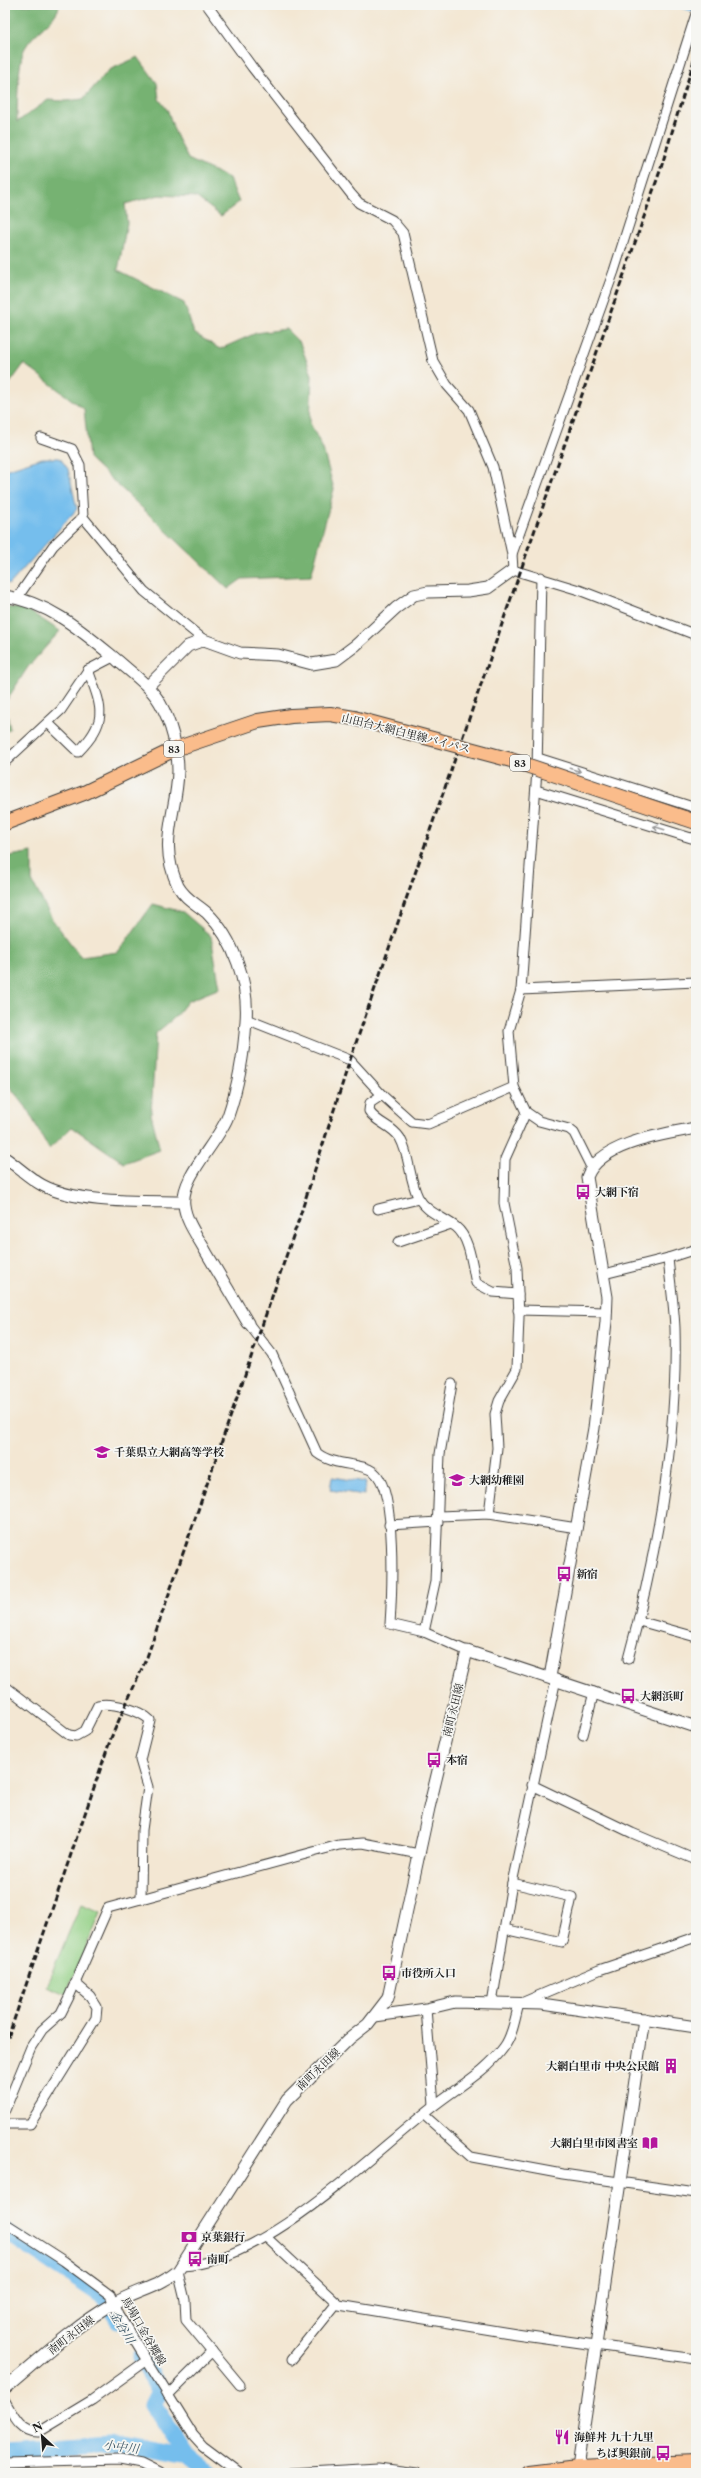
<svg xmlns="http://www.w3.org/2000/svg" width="701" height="2478" font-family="'Libre Caslon Text','Noto Serif JP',serif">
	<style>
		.green { fill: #93d085; stroke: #587650 }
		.forest { fill: #76b272; stroke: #496747 }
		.water { fill: #75beed; stroke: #486d84 }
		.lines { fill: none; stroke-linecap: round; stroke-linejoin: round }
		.stream { stroke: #75beed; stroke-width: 3 }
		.river { stroke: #75beed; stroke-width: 17 }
		.minor-casing { stroke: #3c3a37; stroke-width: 11 }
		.tertiary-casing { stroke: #3c3a37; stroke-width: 13 }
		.primary-casing { stroke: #3c3a37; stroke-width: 16 }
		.minor { stroke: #fff; stroke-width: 9 }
		.tertiary { stroke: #fff; stroke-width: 11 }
		.primary { stroke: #fabc8b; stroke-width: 14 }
		.rail { stroke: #1c1c1c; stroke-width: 3; stroke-dasharray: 6 3; stroke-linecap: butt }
		.primary-bridge-casing { stroke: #3c3a37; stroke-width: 16; stroke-linecap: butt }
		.primary-bridge { stroke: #fabc8b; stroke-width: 14 }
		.oneway { stroke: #999 }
		.labels { text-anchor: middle; stroke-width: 3.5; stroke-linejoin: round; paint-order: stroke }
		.shield { fill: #f6f6f2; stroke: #5d5d5c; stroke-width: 1 }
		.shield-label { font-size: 10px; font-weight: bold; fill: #1c1c1c }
		.street-label { font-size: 11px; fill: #1c1c1c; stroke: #f6f6f2 }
		.poi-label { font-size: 11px; font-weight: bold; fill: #1c1c1c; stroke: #f6f6f2; text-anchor: start }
		.water-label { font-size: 12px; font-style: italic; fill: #3b5565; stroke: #f6f6f2 }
	</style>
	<rect width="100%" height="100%" fill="#f6f6f2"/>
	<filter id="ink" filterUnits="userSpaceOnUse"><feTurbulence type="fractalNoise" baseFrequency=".025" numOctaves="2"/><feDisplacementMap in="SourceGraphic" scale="8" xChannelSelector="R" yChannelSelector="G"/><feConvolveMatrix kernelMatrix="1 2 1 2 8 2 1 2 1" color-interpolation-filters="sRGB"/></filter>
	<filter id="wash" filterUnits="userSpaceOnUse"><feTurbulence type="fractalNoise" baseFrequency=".012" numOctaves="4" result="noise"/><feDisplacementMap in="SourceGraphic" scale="16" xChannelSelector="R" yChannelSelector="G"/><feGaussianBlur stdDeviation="0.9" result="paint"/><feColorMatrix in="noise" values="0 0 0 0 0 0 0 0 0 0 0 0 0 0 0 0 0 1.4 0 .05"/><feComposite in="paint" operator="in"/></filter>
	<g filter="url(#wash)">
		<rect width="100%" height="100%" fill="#f3e7d3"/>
		<polygon class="green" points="81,1904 101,1912 66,1994 46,1986"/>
		<g class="forest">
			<path d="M5,5H60C54,24 34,31 25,48C18,59 17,108 17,122L48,100L66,101L83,99L109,70L138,57L157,83L159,99L168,111L174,130L188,159L229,178L239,202L221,216L196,197L159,195L125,204L127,223L118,270L184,303L194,333L220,349L256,333L286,329L300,343L312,375L310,423L323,449L334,489L311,576L242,579L228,589L89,458L84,409L24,364L5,390Z"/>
			<polygon points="5,607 26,609 60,631 28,667 5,703 10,729 5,732"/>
			<polygon points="32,852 32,881 52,919 81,957 118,952 153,904 183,912 211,936 220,988 188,1001 174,1018 156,1033 151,1114 160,1150 124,1163 72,1127 49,1149 26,1107 5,1081 5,857"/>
		</g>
		<g class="water">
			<polygon points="42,458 60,458 68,469 77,509 10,584 5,583 5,470"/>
			<polygon points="332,1477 366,1482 364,1495 330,1490"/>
		</g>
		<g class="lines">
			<polyline class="stream" points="676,5 696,11"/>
			<g class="river">
				<polyline points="5,2231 104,2297 118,2320"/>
				<polyline points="140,2357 160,2391 153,2405 188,2458"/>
				<polyline points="5,2451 110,2444 188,2458 207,2473"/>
			</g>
		</g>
	</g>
	<g filter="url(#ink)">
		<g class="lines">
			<defs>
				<g id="minor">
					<polyline points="207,5 252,67 351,194 359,203 392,220 403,233 433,361 447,385 469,410 493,467 512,554 513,570 579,590 696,635"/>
					<polyline points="41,438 72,449 80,465 83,517 144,591 204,640"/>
					<polyline points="512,554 614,271 696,14"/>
					<polyline points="541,577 537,770 521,990 509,1031 514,1087 526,1112 539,1121 569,1129 574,1133 591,1167"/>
					<polyline points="17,598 53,546 83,517"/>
					<path d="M48,723L78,752C109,721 102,708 88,670"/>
					<polyline points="538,758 696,808"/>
					<polyline points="5,762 61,710 88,670 113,657"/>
					<polyline points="536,790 691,838 696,837"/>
					<polyline points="521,990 696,982"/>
					<polyline points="246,1019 350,1060 382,1095 412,1122 428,1124 514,1087"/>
					<path d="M382,1095L370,1103L369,1111C377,1124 392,1125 400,1138C410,1156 409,1179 418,1197C426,1212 443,1217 456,1227C470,1238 472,1266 476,1283L493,1292L518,1294"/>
					<polyline points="378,1209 419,1199"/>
					<polyline points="398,1242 451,1224"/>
					<polyline points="604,1274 668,1258 696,1249"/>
					<polyline points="518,1310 607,1312"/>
					<path d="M248,1323L272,1354L317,1453C335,1467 361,1462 374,1472C397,1490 392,1594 390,1624L424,1632L467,1651"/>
					<polyline points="489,1514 497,1448 495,1414 499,1401 517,1369 519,1317 517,1268 504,1203 505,1159 526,1112"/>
					<polyline points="439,1516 489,1514 577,1528"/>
					<polyline points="389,1525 438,1522"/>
					<polyline points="639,1621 696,1637"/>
					<polyline points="424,1632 435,1582 440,1454 452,1384"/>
					<path d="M628,1659C657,1553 678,1438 675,1328C674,1305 670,1281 668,1258"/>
					<path d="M5,1686L69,1735L76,1736L85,1731L98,1705C113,1702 139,1710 150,1720L140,1760L148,1787L142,1830L141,1899"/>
					<polyline points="583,1735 594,1692"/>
					<polyline points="532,1785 632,1833 696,1860"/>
					<polyline points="504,1929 562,1942 572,1897 512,1883"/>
					<polyline points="492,2003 512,1883 556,1679"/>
					<polyline points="426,2009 434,2105"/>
					<polyline points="5,2110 31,2047 42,2030 61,2013 69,1997 108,1908 339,1845 363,1843 419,1854"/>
					<polyline points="424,2115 471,2157 563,2174 696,2193"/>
					<polyline points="5,2124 30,2124 96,2018 97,2007 90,1996 75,1983"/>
					<polyline points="5,2223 64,2261 110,2295 118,2314 193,2435 203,2446 239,2473"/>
					<polyline points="266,2237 339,2305 516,2334 696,2359"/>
					<path d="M182,2266C266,2262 370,2155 435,2105C459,2086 486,2072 504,2047C513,2035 515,2018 519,2004L599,1970L696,1937"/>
					<polyline points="178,2271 185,2300 186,2320 240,2385"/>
					<polyline points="292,2359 337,2303"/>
					<polyline points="168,2395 212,2351"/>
					<path d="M5,2401C13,2415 21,2433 39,2432L92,2400L146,2361"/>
					<polyline points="5,2463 120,2460 141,2464 159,2473"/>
					<polyline points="291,2473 378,2468 417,2473"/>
				</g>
				<g id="tertiary">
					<path d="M5,596C51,603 83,632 117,660C133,674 150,686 160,703C171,722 178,749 178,771C177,815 157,841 178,886C185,899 197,904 207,913C234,939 249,984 246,1021C244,1052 238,1087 228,1116C218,1143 180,1177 184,1205C186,1222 198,1237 206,1252C220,1276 234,1299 248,1323"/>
					<polyline points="148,686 188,646 204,640 240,653 278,655 312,664 336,660 356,645 396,608 414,595 428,592 468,591 488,588 513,570"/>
					<path d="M5,1158C17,1166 29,1178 42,1185C77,1204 144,1201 183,1202"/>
					<path d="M550,1677L594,1428L606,1322L607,1297L587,1177C599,1143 664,1134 696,1128"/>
					<polyline points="375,2016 426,2009 455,2002 542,2004 696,2027"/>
					<path d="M5,2388C40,2359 73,2327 113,2304C134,2291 159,2287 178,2271L287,2100L349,2039L368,2024L388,1998L429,1808L467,1651L696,1727"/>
					<polyline points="578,2467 644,2019"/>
				</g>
				<g id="primary">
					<polyline points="684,818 696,822"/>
					<polyline points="5,823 84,793 175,749 258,721 291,716 330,714 354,718"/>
					<polyline points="528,2473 578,2467 696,2462"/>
				</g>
			</defs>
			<use href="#minor" class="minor-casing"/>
			<use href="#tertiary" class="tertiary-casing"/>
			<use href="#primary" class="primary-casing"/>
			<use href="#minor" class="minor"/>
			<use href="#tertiary" class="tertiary"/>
			<use href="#primary" class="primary"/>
			<polyline class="rail" points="5,2046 111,1738 147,1657 299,1219 350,1060 660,171 696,54"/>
			<defs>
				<polyline id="primary-bridge" points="354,718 511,760 684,818"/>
			</defs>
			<use href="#primary-bridge" class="primary-bridge-casing"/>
			<use href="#primary-bridge" class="primary-bridge"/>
		</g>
		<defs><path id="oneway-shaft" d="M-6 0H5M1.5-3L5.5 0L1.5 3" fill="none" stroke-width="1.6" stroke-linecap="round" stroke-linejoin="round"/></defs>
		<g class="oneway">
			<use href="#oneway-shaft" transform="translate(575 770) rotate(17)"/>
			<use href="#oneway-shaft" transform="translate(659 828) rotate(-163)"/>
		</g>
	</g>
	<defs>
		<symbol id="bus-bare" viewBox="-9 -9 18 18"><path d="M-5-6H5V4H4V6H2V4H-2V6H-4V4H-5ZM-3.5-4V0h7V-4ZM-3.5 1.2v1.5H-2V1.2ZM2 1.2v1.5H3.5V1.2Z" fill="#b5179e" stroke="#f6f6f2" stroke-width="2.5" paint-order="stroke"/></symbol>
		<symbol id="school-bare" viewBox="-9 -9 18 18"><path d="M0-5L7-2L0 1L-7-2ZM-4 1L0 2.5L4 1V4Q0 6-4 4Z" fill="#b5179e" stroke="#f6f6f2" stroke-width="2.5" paint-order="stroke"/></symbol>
		<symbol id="building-bare" viewBox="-9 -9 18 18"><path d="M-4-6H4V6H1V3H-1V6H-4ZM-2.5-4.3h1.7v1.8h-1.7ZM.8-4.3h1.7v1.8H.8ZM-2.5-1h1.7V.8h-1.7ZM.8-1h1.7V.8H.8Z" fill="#b5179e" stroke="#f6f6f2" stroke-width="2.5" paint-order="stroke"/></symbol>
		<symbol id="library-bare" viewBox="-9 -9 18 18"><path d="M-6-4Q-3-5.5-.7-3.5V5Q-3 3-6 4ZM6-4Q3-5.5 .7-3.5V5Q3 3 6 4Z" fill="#b5179e" stroke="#f6f6f2" stroke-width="2.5" paint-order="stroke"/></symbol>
		<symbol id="bank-bare" viewBox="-9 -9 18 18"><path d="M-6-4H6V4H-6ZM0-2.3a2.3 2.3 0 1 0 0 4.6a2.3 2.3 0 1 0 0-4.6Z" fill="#b5179e" stroke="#f6f6f2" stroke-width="2.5" paint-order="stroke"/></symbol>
		<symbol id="restaurant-bare" viewBox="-9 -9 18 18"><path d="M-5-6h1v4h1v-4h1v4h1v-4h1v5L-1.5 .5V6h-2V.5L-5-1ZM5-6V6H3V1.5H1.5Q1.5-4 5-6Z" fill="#b5179e" stroke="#f6f6f2" stroke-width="2.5" paint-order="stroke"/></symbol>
	</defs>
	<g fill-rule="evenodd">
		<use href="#bus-bare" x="572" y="1181" width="22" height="22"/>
		<use href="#school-bare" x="91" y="1441" width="22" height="22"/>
		<use href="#school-bare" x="446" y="1469" width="22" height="22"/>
		<use href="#bus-bare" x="553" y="1563" width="22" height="22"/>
		<use href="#bus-bare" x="617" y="1685" width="22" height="22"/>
		<use href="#bus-bare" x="423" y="1749" width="22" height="22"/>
		<use href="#bus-bare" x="378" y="1962" width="22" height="22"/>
		<use href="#building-bare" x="660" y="2055" width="22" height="22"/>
		<use href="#library-bare" x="639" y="2132" width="22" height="22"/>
		<use href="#bank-bare" x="178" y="2226" width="22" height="22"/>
		<use href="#bus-bare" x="184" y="2248" width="22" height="22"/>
		<use href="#restaurant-bare" x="551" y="2426" width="22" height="22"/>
		<use href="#bus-bare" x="652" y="2442" width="22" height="22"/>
	</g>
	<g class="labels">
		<g class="shield">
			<rect x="164" y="741" width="20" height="16" rx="3"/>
			<rect x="510" y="755" width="20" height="16" rx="3"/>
		</g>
		<g class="shield-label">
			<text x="174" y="753">83</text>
			<text x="520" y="767">83</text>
		</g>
		<g class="street-label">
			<text transform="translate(406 733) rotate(14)" y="4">山田台大網白里線バイパス</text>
			<text transform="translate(453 1710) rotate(-76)" y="4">南町永田線</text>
			<text transform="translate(318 2069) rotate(-44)" y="4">南町永田線</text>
			<text transform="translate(144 2331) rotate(60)" y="4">馬場口金谷郷線</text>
			<text transform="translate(71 2335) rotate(-38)" y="4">南町永田線</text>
		</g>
		<g class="poi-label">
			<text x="595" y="1196">大網下宿</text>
			<text x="114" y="1456">千葉県立大網高等学校</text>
			<text x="469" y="1484">大網幼稚園</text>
			<text x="576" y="1578">新宿</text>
			<text x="640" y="1700">大網浜町</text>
			<text x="446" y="1764">本宿</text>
			<text x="401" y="1977">市役所入口</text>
			<text x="659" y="2070" text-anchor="end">大網白里市 中央公民館</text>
			<text x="638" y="2147" text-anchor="end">大網白里市図書室</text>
			<text x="201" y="2241">京葉銀行</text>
			<text x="207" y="2263">南町</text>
			<text x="574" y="2441">海鮮丼 九十九里</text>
			<text x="651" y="2457" text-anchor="end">ちば興銀前</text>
		</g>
		<g class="water-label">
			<text transform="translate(122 2327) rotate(59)" y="4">金谷川</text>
			<text transform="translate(121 2447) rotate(7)" y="4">小中川</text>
		</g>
	</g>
	<rect width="701" height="2478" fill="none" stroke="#f6f6f2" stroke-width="20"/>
	<g transform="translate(42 2436) rotate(334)" stroke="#f6f6f2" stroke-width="3" paint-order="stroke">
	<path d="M0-3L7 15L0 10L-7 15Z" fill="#1c1c1c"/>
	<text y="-6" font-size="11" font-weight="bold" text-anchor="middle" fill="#1c1c1c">N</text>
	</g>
</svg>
